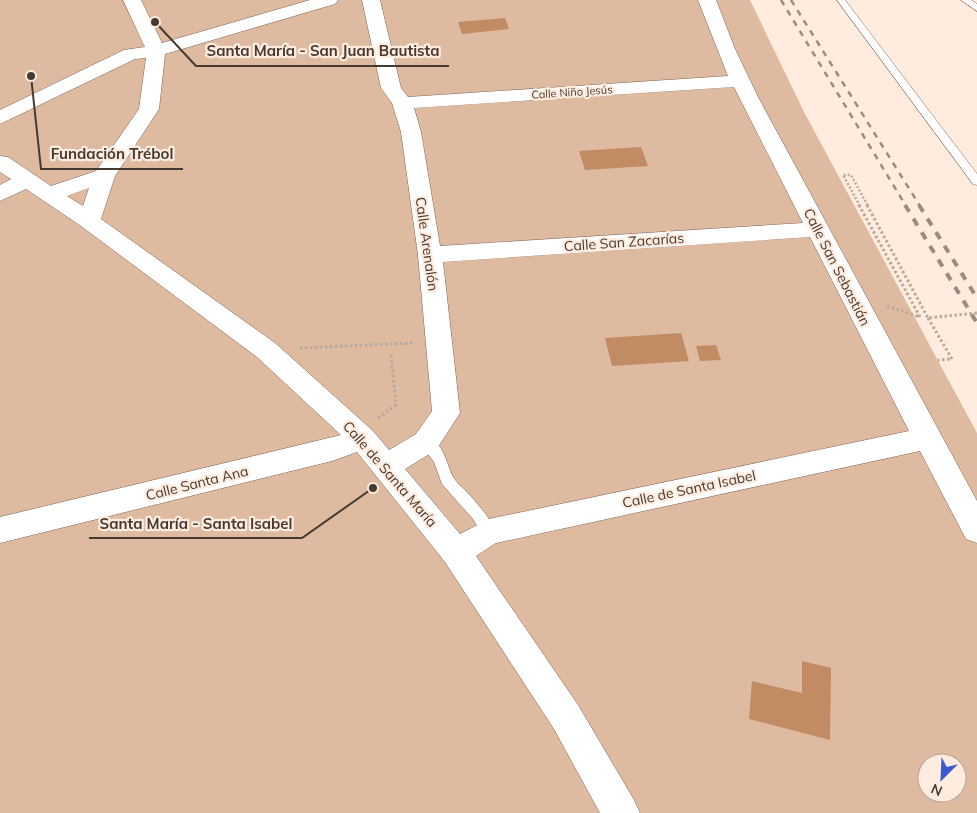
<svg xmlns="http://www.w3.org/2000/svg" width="977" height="813" font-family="Mulish,sans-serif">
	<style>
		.green { fill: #debaa1; fill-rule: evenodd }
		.water { fill: #c18b63 }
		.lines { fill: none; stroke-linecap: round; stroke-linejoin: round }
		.lane-casing { stroke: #806653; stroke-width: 1 }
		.street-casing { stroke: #806653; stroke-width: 1 }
		.path { stroke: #b9a99d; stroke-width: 3; stroke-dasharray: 2.5 2.5; stroke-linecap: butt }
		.lane { fill: #fff; fill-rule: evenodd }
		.street { fill: #fff; fill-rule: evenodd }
		.rail-far1 { stroke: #9a8c81; stroke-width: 2.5; stroke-dasharray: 6 6; stroke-linecap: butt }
		.rail { stroke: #9a8c81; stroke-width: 4; stroke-dasharray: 8 8; stroke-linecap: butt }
		.path-bridge-far1 { stroke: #b9a99d; stroke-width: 2.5; stroke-dasharray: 2 2; stroke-linecap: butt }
		.path-bridge { stroke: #b9a99d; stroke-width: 3; stroke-dasharray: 2.5 2.5; stroke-linecap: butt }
		.labels { text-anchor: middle; stroke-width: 4.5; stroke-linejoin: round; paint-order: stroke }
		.far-street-label { font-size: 11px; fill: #453a31; stroke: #ffecdf }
		.street-label { font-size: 14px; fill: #453a31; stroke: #ffecdf }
		.leader { fill: none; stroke: #453a31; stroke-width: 2 }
		.callout-dot { fill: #453a31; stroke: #ffecdf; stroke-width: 2 }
		.callout-label { font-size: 15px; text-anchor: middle; font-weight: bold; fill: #453a31; stroke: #ffecdf; stroke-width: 4.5; stroke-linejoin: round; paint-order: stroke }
	</style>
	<rect width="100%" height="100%" fill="#ffecdf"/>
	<path class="green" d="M0,0H750L804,112L977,433V813H0ZM927,763H957V793H927Z"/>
	<g class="water">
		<polygon points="505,18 509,29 462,34 458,22"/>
		<polygon points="641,147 648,166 585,170 579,151"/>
		<polygon points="681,333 689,361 612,366 605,338"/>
		<polygon points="716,345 721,360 700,361 696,346"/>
		<polygon points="802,661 831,668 830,740 749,719 752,681 802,693"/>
	</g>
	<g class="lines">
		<defs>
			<g id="lane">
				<polygon points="837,0 845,0 977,174 977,185 973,184"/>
				<polygon points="961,0 971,0 977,4 977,11"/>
				<path d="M426,436C444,442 446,463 453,477C456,482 462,487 466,491C478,504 489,517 497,532L494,537L489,539L484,537L473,519L442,484L434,462L419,442L421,438Z"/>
			</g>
			<path id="street" d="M123,0H141L162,43L310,0H338L335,4L165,54L159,109L115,176L101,219L275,343L373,431L389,450L416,434L432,411L418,255L401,132L392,103L381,88L362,0H380L401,88L408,97L728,76L698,0H716L735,49L758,97L977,501V543L966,539L920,451L496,543L476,556L578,705L634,800L640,813H600L554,729L445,562L357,452L332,461L0,543V517L341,435L257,357L81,226L26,189L0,201V185L11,179L0,172V156L8,157L51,186L96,171L139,109L146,58L135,59L0,124V110L124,50L145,47ZM734,87L803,223L440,246L421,132L414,108ZM89,188L83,206L67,196ZM810,237L909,431L489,519L460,534L405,469L436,450L460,413L443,262Z"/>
		</defs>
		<use href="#lane" class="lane-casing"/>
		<use href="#street" class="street-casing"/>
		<g class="path">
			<polyline points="887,306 920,317"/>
			<polyline points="928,318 952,359 938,360"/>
			<polyline points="300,348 414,343"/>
			<polyline points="378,418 396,405 391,354"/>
		</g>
		<use href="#lane" class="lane"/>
		<use href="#street" class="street"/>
		<g class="rail-far1">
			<polyline points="781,0 906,206"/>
			<polyline points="791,0 920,206"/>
		</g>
		<g class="rail">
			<polyline points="905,205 977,323"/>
			<polyline points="919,205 977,298"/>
		</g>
		<polyline class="path-bridge-far1" points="860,206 843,175 851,175 868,206"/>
		<g class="path-bridge">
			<polyline points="859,205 920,317"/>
			<polyline points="867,205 928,318 977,313"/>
		</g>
	</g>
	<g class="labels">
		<g class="far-street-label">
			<text transform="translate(572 92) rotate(-4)" y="4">Calle Niño Jesús</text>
		</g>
		<g class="street-label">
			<text transform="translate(624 242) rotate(-4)" y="5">Calle San Zacarías</text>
			<text transform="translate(427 244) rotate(82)" y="5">Calle Arenalón</text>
			<text transform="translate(837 267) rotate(63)" y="5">Calle San Sebastián</text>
			<text transform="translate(390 474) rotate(49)" y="5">Calle de Santa María</text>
			<text transform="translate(197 483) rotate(-14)" y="5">Calle Santa Ana</text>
			<text transform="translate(689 489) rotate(-12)" y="5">Calle de Santa Isabel</text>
		</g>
	</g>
	<path class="leader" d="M155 22L196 66H449M31 76L41 169H183M373 488L302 538H89"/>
	<g class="callout-dot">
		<circle cx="155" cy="22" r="5"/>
		<circle cx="31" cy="76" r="5"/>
		<circle cx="373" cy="488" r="5"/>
	</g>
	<g class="callout-label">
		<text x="323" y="56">Santa María - San Juan Bautista</text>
		<text x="112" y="159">Fundación Trébol</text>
		<text x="196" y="529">Santa María - Santa Isabel</text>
	</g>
	<g transform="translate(942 778) rotate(204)"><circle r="24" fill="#ffecdf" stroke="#b5a599"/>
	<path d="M0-4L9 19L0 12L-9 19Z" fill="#395bcd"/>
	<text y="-8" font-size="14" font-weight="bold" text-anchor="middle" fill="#453a31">N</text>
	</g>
</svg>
